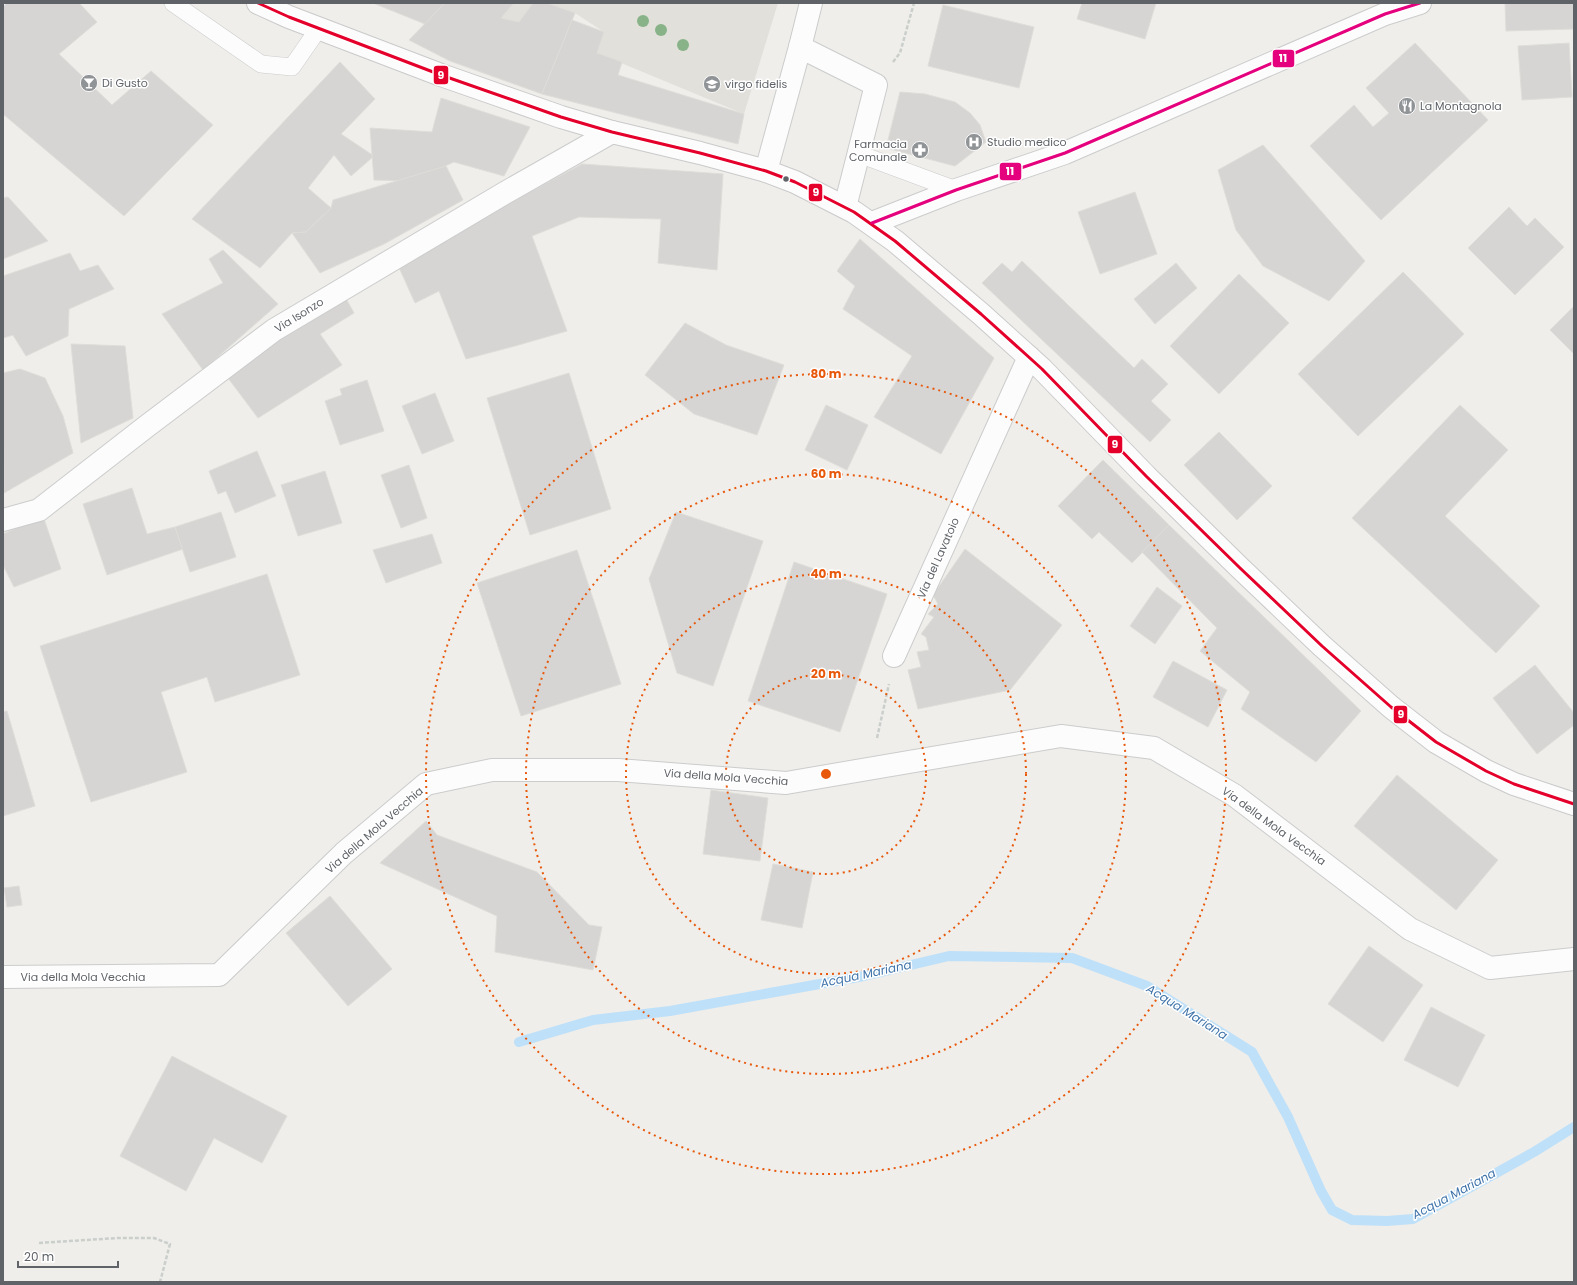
<svg xmlns="http://www.w3.org/2000/svg" width="1577" height="1285" font-family="Poppins,sans-serif">
	<style>
		.education { fill: #e2e0da }
		.lines { fill: none; stroke-linecap: round; stroke-linejoin: round }
		.stream { stroke: #bfe0f9; stroke-width: 10 }
		.building { fill: #d6d5d3; stroke: #deddd9 }
		.service-casing { stroke: #cbcccc; stroke-width: 18 }
		.minor-casing { stroke: #cbcccc; stroke-width: 24 }
		.secondary-casing { stroke: #cacacb; stroke-width: 24 }
		.path { stroke: #cacfcc; stroke-width: 2.5; stroke-dasharray: 4 2; stroke-linecap: butt }
		.service { stroke: #fdfcfc; stroke-width: 17 }
		.minor { stroke: #fdfcfc; stroke-width: 22 }
		.secondary { stroke: #fdfcfc; stroke-width: 22 }
		.bus-1-casing { stroke: #fff; stroke-width: 6 }
		.bus-2-casing { stroke: #fff; stroke-width: 6 }
		.bus-1 { stroke: #e4002b; stroke-width: 3 }
		.bus-2 { stroke: #e5007d; stroke-width: 3 }
		.tree { fill: #88b388 }
		.ring { fill: none; stroke: #e8590c; stroke-width: 2; stroke-dasharray: 2 4 }
		.bus-dot { fill: #5f6368; stroke: #fff; stroke-width: 1.5 }
		.labels { text-anchor: middle; stroke-width: 3; stroke-linejoin: round; paint-order: stroke }
		.poi-label { font-size: 11px; fill: #5f6368; stroke: #fff; text-anchor: start }
		.street-label { font-size: 11px; fill: #5f6368; stroke: #fff }
		.water-label { font-size: 12px; font-style: italic; fill: #4174aa; stroke: #fff }
		.centre { fill: #e8590c; stroke: #fff; stroke-width: 2 }
		.ring-label { font-size: 12px; text-anchor: middle; font-weight: bold; fill: #e8590c; stroke: #fff; stroke-width: 3; stroke-linejoin: round; paint-order: stroke }
		.line-badge { stroke: #fff; stroke-width: 1.5 }
		.badge-label { font-size: 11px; text-anchor: middle; font-weight: bold; fill: #fff }
	</style>
	<rect width="100%" height="100%" fill="#efeeea"/>
	<g class="education">
		<polygon points="514,3 533,3 519,22 501,18"/>
		<polygon points="547,3 778,3 744,114 597,53 604,32 575,13"/>
	</g>
	<g class="lines">
		<polyline class="stream" points="519,1042 593,1020 670,1011 864,976 949,956 1072,958 1147,986 1252,1052 1288,1117 1321,1191 1332,1210 1352,1220 1387,1221 1413,1219 1534,1152 1574,1127"/>
	</g>
	<g class="building">
		<polygon points="7,3 79,3 97,22 59,54 112,105 151,71 213,125 124,216 3,114 3,7"/>
		<polygon points="373,3 445,3 425,24"/>
		<polygon points="445,3 514,3 501,18 519,22 533,3 547,3 575,13 542,94 450,61 409,40"/>
		<polygon points="1082,3 1156,3 1145,39 1077,19"/>
		<polygon points="1505,3 1574,3 1574,29 1506,31"/>
		<polygon points="943,5 1034,27 1019,88 928,66"/>
		<polygon points="572,20 604,32 597,53 622,62 618,75 744,114 738,144 542,94"/>
		<polygon points="1415,43 1488,120 1381,220 1310,146 1354,105 1373,127 1389,113 1366,88"/>
		<polygon points="1569,43 1572,97 1522,100 1518,46"/>
		<polygon points="340,62 375,99 341,134 374,156 351,176 334,155 308,188 331,208 306,232 292,233 260,268 192,219"/>
		<polygon points="900,92 925,94 955,102 970,113 980,125 986,142 955,166 886,148"/>
		<polygon points="441,98 530,127 504,176 454,162 411,181 374,180 370,128 432,132"/>
		<polygon points="1263,145 1365,261 1329,301 1263,266 1236,230 1218,170"/>
		<polygon points="582,164 723,174 717,270 658,263 661,219 579,217 532,236 567,331 515,346 466,359 439,291 415,303 397,263"/>
		<polygon points="446,166 463,200 384,244 320,273 292,233 306,232 331,208 333,200"/>
		<polygon points="1135,192 1157,254 1100,274 1078,212"/>
		<polygon points="8,197 48,241 3,259 3,198"/>
		<polygon points="1509,207 1527,226 1535,218 1564,247 1515,295 1468,248"/>
		<polygon points="860,239 994,358 941,454 874,417 912,356 843,309 855,286 837,271"/>
		<polygon points="223,250 278,304 203,370 162,314 223,283 209,259"/>
		<polygon points="70,253 80,271 98,265 114,289 69,309 68,336 26,356 13,335 3,338 3,276"/>
		<polygon points="1022,261 1134,368 1142,359 1168,384 1151,401 1171,420 1150,442 982,283 1002,263 1012,272"/>
		<polygon points="1176,263 1197,288 1155,324 1134,299"/>
		<polygon points="1403,272 1464,334 1358,436 1298,374"/>
		<polygon points="1239,274 1289,323 1219,394 1170,346"/>
		<polygon points="343,293 354,313 320,334 342,365 258,418 225,374"/>
		<polygon points="1574,306 1574,354 1550,330"/>
		<polygon points="685,323 726,345 784,365 757,435 694,414 645,375"/>
		<polygon points="71,344 125,346 133,418 81,443"/>
		<polygon points="20,369 45,378 63,416 73,453 4,493 3,373"/>
		<polygon points="569,373 611,509 530,535 487,398"/>
		<polygon points="367,380 384,431 340,445 325,401 342,395 340,389"/>
		<polygon points="435,393 454,441 422,454 402,406"/>
		<polygon points="826,405 868,425 847,470 805,450"/>
		<polygon points="1460,405 1508,450 1445,516 1540,606 1496,653 1352,518"/>
		<polygon points="1219,432 1272,486 1237,520 1184,465"/>
		<polygon points="257,451 276,496 235,513 226,491 218,494 209,471"/>
		<polygon points="1103,460 1169,525 1132,563 1099,532 1092,539 1058,506"/>
		<polygon points="409,465 427,518 401,528 381,475"/>
		<polygon points="325,471 342,523 298,536 281,485"/>
		<polygon points="132,488 147,534 175,527 183,549 107,575 83,504"/>
		<polygon points="221,512 236,557 190,572 175,527"/>
		<polygon points="676,512 763,541 713,686 677,673 649,579"/>
		<polygon points="43,516 61,569 14,587 3,565 3,534"/>
		<polygon points="1169,525 1361,711 1316,762 1241,709 1250,692 1200,651 1217,628 1142,552"/>
		<polygon points="432,534 442,563 386,583 373,550"/>
		<polygon points="965,549 1062,625 1010,690 918,709 908,670 921,667 917,652 929,650 926,637 921,634 934,617 928,614 938,604 933,595"/>
		<polygon points="577,550 621,684 521,716 477,583"/>
		<polygon points="794,562 887,594 840,732 748,701"/>
		<polygon points="267,574 300,675 215,702 207,677 161,692 187,772 91,802 40,646"/>
		<polygon points="1157,587 1182,606 1155,644 1130,626"/>
		<polygon points="1173,661 1227,690 1208,727 1153,697"/>
		<polygon points="1535,665 1574,713 1574,725 1537,754 1493,698"/>
		<polygon points="7,711 35,806 3,816 3,712"/>
		<polygon points="1397,775 1498,860 1456,910 1354,826"/>
		<polygon points="711,790 768,798 760,861 703,854"/>
		<polygon points="426,821 437,835 537,872 589,925 602,927 593,970 495,952 497,916 380,863"/>
		<polygon points="773,864 813,872 802,928 761,920"/>
		<polygon points="19,886 22,905 7,907 4,888"/>
		<polygon points="330,896 392,969 348,1006 286,933"/>
		<polygon points="1369,946 1423,985 1383,1042 1328,1004"/>
		<polygon points="1431,1007 1485,1035 1458,1087 1404,1060"/>
		<polygon points="172,1056 287,1116 262,1163 214,1138 186,1191 120,1156"/>
	</g>
	<g class="lines">
		<defs>
			<g id="service">
				<polyline points="173,3 261,64 292,67 319,28"/>
				<polyline points="859,154 956,190"/>
			</g>
			<g id="minor">
				<polyline points="800,47 811,3"/>
				<polyline points="766,171 800,47 876,85 845,207"/>
				<polyline points="872,223 956,190 1065,153 1385,14 1420,3"/>
				<polyline points="3,520 39,510 147,426 274,330 503,194 612,132"/>
				<polyline points="894,656 1029,357"/>
				<polyline points="3,977 219,975 344,853 426,784 492,770 618,770 786,783 1061,736 1154,748 1234,795 1410,929 1490,968 1574,959"/>
			</g>
			<polyline id="secondary" points="258,3 289,17 441,75 561,117 612,132 700,153 766,171 795,182 854,212 895,241 981,314 1042,369 1146,476 1240,568 1322,646 1391,707 1436,742 1486,771 1514,784 1574,804"/>
		</defs>
		<use href="#service" class="service-casing"/>
		<use href="#minor" class="minor-casing"/>
		<use href="#secondary" class="secondary-casing"/>
		<g class="path">
			<polyline points="893,62 900,53 914,3"/>
			<polyline points="877,738 889,684"/>
			<polyline points="39,1243 118,1238 154,1238 170,1244 160,1282"/>
		</g>
		<use href="#service" class="service"/>
		<use href="#minor" class="minor"/>
		<use href="#secondary" class="secondary"/>
		<defs>
			<polyline id="bus-1" points="258,3 289,17 441,75 561,117 612,132 700,153 766,171 795,182 854,212 895,241 981,314 1042,369 1146,476 1240,568 1322,646 1391,707 1436,742 1486,771 1514,784 1574,804"/>
			<polyline id="bus-2" points="872,223 956,190 1065,153 1385,14 1420,3"/>
		</defs>
		<use href="#bus-1" class="bus-1-casing"/>
		<use href="#bus-2" class="bus-2-casing"/>
		<use href="#bus-1" class="bus-1"/>
		<use href="#bus-2" class="bus-2"/>
	</g>
	<g class="tree">
		<circle cx="643" cy="21" r="6"/>
		<circle cx="661" cy="30" r="6"/>
		<circle cx="683" cy="45" r="6"/>
	</g>
	<g class="ring">
		<circle cx="826" cy="774" r="100"/>
		<circle cx="826" cy="774" r="200"/>
		<circle cx="826" cy="774" r="300"/>
		<circle cx="826" cy="774" r="400"/>
	</g>
	<defs>
		<symbol id="bar-disc" viewBox="-11 -11 22 22"><circle r="9.5" fill="#919496" stroke="#fff"/><path d="M-6-5H6L.8 .8V4.5H3.5V6h-7V4.5H-.8V.8Z" fill="#fff"/></symbol>
		<symbol id="school-disc" viewBox="-11 -11 22 22"><circle r="9.5" fill="#919496" stroke="#fff"/><path d="M0-5L7-2L0 1L-7-2ZM-4 1L0 2.5L4 1V4Q0 6-4 4Z" fill="#fff"/></symbol>
		<symbol id="restaurant-disc" viewBox="-11 -11 22 22"><circle r="9.5" fill="#919496" stroke="#fff"/><path d="M-5-6h1v4h1v-4h1v4h1v-4h1v5L-1.5 .5V6h-2V.5L-5-1ZM5-6V6H3V1.5H1.5Q1.5-4 5-6Z" fill="#fff"/></symbol>
		<symbol id="hospital-disc" viewBox="-11 -11 22 22"><circle r="9.5" fill="#919496" stroke="#fff"/><path d="M-5-5h3v3.5h4V-5h3V5h-3V1.5h-4V5h-3Z" fill="#fff"/></symbol>
		<symbol id="pharmacy-disc" viewBox="-11 -11 22 22"><circle r="9.5" fill="#919496" stroke="#fff"/><path d="M-2-6h4v4h4v4h-4v4h-4v-4h-4v-4h4Z" fill="#fff"/></symbol>
	</defs>
	<g fill-rule="evenodd">
		<use href="#bar-disc" x="79" y="73" width="20" height="20"/>
		<use href="#school-disc" x="702" y="74" width="20" height="20"/>
		<use href="#restaurant-disc" x="1397" y="96" width="20" height="20"/>
		<use href="#hospital-disc" x="964" y="132" width="20" height="20"/>
		<use href="#pharmacy-disc" x="910" y="140" width="20" height="20"/>
	</g>
	<circle class="bus-dot" cx="786" cy="179" r="3.5"/>
	<g class="labels">
		<g class="poi-label">
			<text x="102" y="87">Di Gusto</text>
			<text x="725" y="88">virgo fidelis</text>
			<text x="1420" y="110">La Montagnola</text>
			<text x="987" y="146">Studio medico</text>
			<text x="907" y="148" text-anchor="end">Farmacia<tspan x="907" dy="13">Comunale</tspan></text>
		</g>
		<g class="street-label">
			<text transform="translate(299 315) rotate(-32)" y="4">Via Isonzo</text>
			<text transform="translate(938 558) rotate(-66)" y="4">Via del Lavatoio</text>
			<text transform="translate(726 777) rotate(4)" y="4">Via della Mola Vecchia</text>
			<text transform="translate(1274 826) rotate(36)" y="4">Via della Mola Vecchia</text>
			<text transform="translate(374 830) rotate(-41)" y="4">Via della Mola Vecchia</text>
			<text x="83" y="981">Via della Mola Vecchia</text>
		</g>
		<g class="water-label">
			<text transform="translate(866 974) rotate(-12)" y="4">Acqua Mariana</text>
			<text transform="translate(1187 1012) rotate(32)" y="4">Acqua Mariana</text>
			<text transform="translate(1454 1194) rotate(-28)" y="4">Acqua Mariana</text>
		</g>
	</g>
	<circle cx="826" cy="774" r="6" class="centre"/>
	<g class="ring-label">
		<text x="826" y="378">80 m</text>
		<text x="826" y="478">60 m</text>
		<text x="826" y="578">40 m</text>
		<text x="826" y="678">20 m</text>
	</g>
	<g class="line-badge">
		<rect x="1272" y="49" width="23" height="19" rx="4" fill="#e5007d"/>
		<rect x="433" y="65" width="16" height="20" rx="4" fill="#e4002b"/>
		<rect x="999" y="162" width="23" height="19" rx="4" fill="#e5007d"/>
		<rect x="808" y="183" width="15" height="19" rx="4" fill="#e4002b"/>
		<rect x="1107" y="435" width="16" height="19" rx="4" fill="#e4002b"/>
		<rect x="1393" y="705" width="15" height="19" rx="4" fill="#e4002b"/>
	</g>
	<g class="badge-label">
		<text x="1283" y="62">11</text>
		<text x="441" y="79">9</text>
		<text x="1010" y="175">11</text>
		<text x="816" y="196">9</text>
		<text x="1115" y="448">9</text>
		<text x="1401" y="718">9</text>
	</g>
	<rect width="1577" height="1285" fill="none" stroke="#5f6368" stroke-width="8"/>
	<path d="M18 1261v6h100v-6" fill="none" stroke="#5f6368" stroke-width="2"/>
	<text x="24" y="1261" font-size="12" fill="#5f6368" stroke="#ffffff" stroke-width="3" paint-order="stroke">20 m</text>
</svg>
